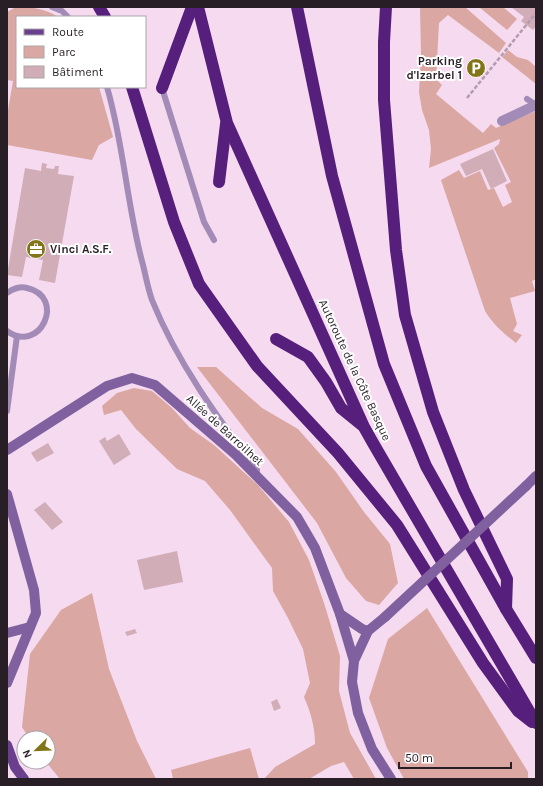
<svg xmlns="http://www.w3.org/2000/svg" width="543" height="786" font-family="Karla,sans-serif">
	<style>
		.green { fill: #daa7a2 }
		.building { fill: #d0adb7 }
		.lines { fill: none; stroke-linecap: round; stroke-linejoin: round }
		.path { stroke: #b29cad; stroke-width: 2.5; stroke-dasharray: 4 2; stroke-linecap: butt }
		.lane { stroke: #a28bb7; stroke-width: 6 }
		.street { stroke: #a28bb7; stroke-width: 10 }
		.secondary { stroke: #81609f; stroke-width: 10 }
		.primary { stroke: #6a3f8d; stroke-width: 10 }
		.highway { stroke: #571f7c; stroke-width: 12 }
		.secondary-bridge { stroke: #81609f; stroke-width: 10 }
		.labels { text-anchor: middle; stroke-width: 4; stroke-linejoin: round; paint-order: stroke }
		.poi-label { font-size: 12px; font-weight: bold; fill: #281e26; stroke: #fff; text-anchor: end }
		.street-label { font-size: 12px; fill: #281e26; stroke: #fff }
	</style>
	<rect width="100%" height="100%" fill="#f6daf0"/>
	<g class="green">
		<path d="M16,7C31,7 45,8 58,17H17V87H99L113,137L99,145L92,160L7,145V116L13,81L7,80V12Z"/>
		<path d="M420,7H465L506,43L499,53L448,15L439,23L436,79L442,85L436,94L483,133L491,124L496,128L536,111V279L532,281L535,291L510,298L517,324L513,331L522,335L516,343C503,333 493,324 485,311L441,180L459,170L464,178L480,171L488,190L494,188L503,207L512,202L505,185L511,182L494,148L499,144L500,139L429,168L431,149L429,130L422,110L419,92L421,54Z"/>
		<polygon points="479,7 503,7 517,19 507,30"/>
		<polygon points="508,50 517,57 528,60 536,67 536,84 502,57"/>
		<polygon points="197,367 216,367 262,408 298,429 336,472 364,512 390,544 398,583 379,605 366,601 346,578 317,523"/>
		<path d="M134,388L152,391L172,408L190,428L214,445L258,485L289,522L309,560L325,606L340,656L339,691L350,733L376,779H354L344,762L331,766L309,779H264L275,767L315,744C315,727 311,713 304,697L310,683L303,649L288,618L273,591L272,568L230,510L205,481L177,469L136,429L121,410L104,415L102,406L117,393Z"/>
		<polygon points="92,593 109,669 137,741 156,779 60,779 46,762 48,762 48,738 29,738 22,727 30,654 61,610"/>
		<polygon points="427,608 528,772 528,779 404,779 387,748 369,698 388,639"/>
		<polygon points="250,748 259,779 173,779 171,770"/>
	</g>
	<g class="building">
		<polygon points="511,7 536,7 536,26 533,30 521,21 524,17"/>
		<polygon points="493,149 507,181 491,189 482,169 466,176 460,164"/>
		<polygon points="42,163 47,164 46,168 54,169 55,166 59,166 58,174 74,176 55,283 39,280 43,260 26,257 22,277 7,275 25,168 41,171"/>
		<polygon points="119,434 131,454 114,465 99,441 105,437 107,441"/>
		<polygon points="48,443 54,453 37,462 31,453"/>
		<polygon points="45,502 63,522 52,530 34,510"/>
		<polygon points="177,551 183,582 144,590 137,560"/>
		<polygon points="135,629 137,633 127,636 125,632"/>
		<polygon points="277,699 281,708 274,711 271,702"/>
	</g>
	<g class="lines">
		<polyline class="path" points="467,98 536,13"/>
		<g class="lane">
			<polyline points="52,7 62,11 68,17"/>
			<path d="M107,87C124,145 127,207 143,265C146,277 148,289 152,300C177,362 217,417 257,470"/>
			<polyline points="162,88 204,222 214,240"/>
			<polyline points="527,99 536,105"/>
			<path d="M7,293C12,289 20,286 27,288C67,297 40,355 7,331"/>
			<polyline points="7,411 17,336"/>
		</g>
		<polyline class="street" points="502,121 536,105"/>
		<g class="secondary">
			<polyline points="7,450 107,386 132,378 155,385 236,455 297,517 315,548 340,614 362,629 368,631"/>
			<polyline points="526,486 536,476"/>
			<polyline points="7,494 34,590 36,613 7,683"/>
			<polyline points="340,614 354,661"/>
			<polyline points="385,617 368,631 354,661 352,682 358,713 372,749 391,779"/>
			<polyline points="7,633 30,627"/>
		</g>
		<polyline class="primary" points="7,745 15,767 24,779"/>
		<g class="highway">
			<polyline points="99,7 105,17"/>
			<polyline points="198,7 227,123 364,427 373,443 536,723"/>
			<polyline points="297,7 332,176 384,364 426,466 506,609 536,658"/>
			<polyline points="386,7 384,42 384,100 396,250 405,315 433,412 464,490 507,579 506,609"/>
			<polyline points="132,87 174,222 199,284 257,366 338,453 397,525 483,663 518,711 532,722"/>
			<polyline points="162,88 192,7"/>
			<polyline points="219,182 226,124"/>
			<polyline points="276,339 308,357 326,382 341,408 362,425"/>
		</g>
		<polyline class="secondary-bridge" points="385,617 526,486"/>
	</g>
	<defs>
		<symbol id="parking-disc" viewBox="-11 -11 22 22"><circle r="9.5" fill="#827518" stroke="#fff"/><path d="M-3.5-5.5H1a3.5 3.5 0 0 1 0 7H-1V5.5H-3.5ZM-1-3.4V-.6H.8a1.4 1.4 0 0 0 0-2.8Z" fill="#fff"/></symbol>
		<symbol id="office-disc" viewBox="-11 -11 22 22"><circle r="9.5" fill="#827518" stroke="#fff"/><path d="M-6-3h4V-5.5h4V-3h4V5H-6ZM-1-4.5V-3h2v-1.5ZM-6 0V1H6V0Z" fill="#fff"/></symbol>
	</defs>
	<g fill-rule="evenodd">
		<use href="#parking-disc" x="465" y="57" width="22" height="22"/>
		<use href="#office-disc" x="25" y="238" width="22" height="22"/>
	</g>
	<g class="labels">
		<g class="poi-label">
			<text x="462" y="65">Parking<tspan x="462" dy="14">d'Izarbel 1</tspan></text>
			<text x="50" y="253" text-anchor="start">Vinci A.S.F.</text>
		</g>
		<g class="street-label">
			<text transform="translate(355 370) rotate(65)" y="4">Autoroute de la Côte Basque</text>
			<text transform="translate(225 430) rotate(42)" y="4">Allée de Barroilhet</text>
		</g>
	</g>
	<rect width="543" height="786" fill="none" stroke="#281e26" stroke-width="16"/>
	<rect x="16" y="16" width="130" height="72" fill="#ffffff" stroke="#a9a5a8"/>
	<rect x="24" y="29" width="20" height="6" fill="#6a3f8d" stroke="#a9a5a8"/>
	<text x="52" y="36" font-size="12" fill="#281e26">Route</text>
	<rect x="24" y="46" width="20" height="12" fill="#daa7a2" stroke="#a9a5a8"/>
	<text x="52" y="56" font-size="12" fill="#281e26">Parc</text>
	<rect x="24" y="66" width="20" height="12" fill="#d0adb7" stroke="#a9a5a8"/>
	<text x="52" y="76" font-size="12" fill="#281e26">Bâtiment</text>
	<g transform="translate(36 750) rotate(247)"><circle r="19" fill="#ffffff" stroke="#a9a5a8"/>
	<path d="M0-3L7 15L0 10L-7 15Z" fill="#827518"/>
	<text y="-6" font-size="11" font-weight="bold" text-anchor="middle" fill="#281e26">N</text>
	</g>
	<path d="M399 762v6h112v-6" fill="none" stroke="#281e26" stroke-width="2"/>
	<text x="405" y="762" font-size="12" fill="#281e26" stroke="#ffffff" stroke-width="3" paint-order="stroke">50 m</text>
</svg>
